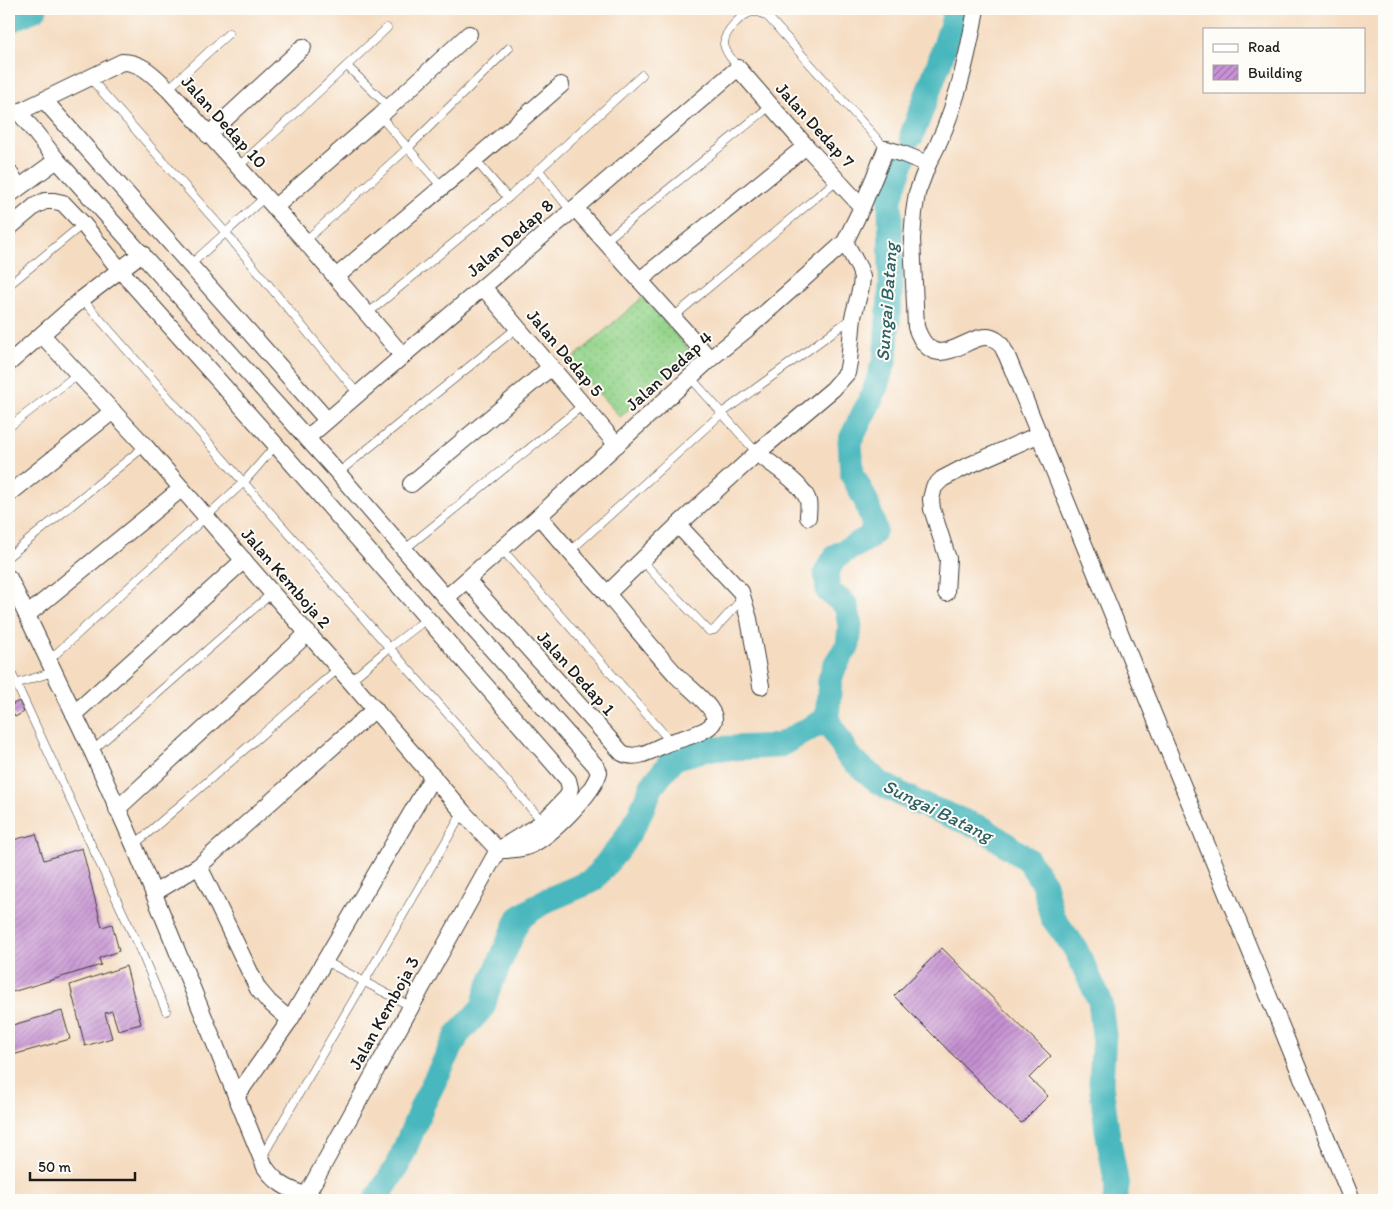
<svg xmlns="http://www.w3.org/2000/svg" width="1393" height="1209" font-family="Itim,sans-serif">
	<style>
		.grass { fill: url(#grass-dots); stroke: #587854 }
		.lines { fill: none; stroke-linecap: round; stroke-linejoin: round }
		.river { stroke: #48b8be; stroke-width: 25 }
		.building { fill: url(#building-hatch) }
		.service-casing { stroke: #3d3935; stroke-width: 9 }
		.minor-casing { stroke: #3d3935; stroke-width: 18 }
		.service { stroke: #fff; stroke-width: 8 }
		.minor { stroke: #fff; stroke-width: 16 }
		.labels { text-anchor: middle; stroke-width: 4; stroke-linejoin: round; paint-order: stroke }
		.street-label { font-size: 18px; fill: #1c1c1c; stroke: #fdfcf7 }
		.water-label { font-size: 19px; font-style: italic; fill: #306265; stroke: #fdfcf7 }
	</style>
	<defs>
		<pattern id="grass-dots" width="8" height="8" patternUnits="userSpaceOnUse" patternTransform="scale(1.25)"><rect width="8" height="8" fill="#94d48b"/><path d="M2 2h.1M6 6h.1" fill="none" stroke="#7fb577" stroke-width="1.8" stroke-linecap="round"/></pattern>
		<pattern id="building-hatch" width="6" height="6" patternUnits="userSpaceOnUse" patternTransform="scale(1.25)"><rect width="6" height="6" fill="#c691d2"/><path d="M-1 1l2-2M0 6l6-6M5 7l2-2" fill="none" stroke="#a076aa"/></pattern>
	</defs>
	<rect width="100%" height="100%" fill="#fdfcf7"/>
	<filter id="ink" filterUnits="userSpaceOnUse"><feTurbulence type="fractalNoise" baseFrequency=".02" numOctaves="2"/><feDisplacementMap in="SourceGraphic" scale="10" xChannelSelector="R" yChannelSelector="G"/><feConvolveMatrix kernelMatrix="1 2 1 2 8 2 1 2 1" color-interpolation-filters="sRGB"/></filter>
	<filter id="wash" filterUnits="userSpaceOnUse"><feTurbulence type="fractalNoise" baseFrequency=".0096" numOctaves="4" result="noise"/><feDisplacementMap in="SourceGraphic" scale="20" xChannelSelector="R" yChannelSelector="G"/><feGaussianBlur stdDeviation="1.12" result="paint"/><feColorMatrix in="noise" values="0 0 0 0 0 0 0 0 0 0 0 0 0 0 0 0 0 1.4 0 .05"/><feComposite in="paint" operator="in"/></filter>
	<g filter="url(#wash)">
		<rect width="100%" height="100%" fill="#f5dcc1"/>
		<polygon class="grass" points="643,297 692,353 620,417 570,361"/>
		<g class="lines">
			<g class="river">
				<polyline points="9,21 35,9"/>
				<polyline points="912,135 939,63 957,9"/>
				<polyline points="904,156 890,199 891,284 885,359 874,392 850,441 852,474 866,501 875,529 868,538 836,556 826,572 828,591 846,605 850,626 848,645 835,665 830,680 827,719 848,756 880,783 916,802 984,829 1028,860 1044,884 1052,917 1075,948 1100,1001 1104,1035 1101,1084 1107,1130 1117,1186 1115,1200"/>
				<polyline points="376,1200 399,1163 423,1104 458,1034 483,1007 487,992 519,918 545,901 592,881 621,846 637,820 652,786 674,758 708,749 778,746 827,719"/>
			</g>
		</g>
		<g id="blocks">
			<g class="building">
				<polygon points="19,701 24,712 15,717 9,706"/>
				<polygon points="36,834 44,860 82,848 102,927 112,924 119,951 99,958 101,965 9,993 9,841"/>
				<polygon points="942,948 1051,1056 1029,1078 1048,1096 1021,1123 894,996"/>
				<polygon points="126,966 141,1024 118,1030 112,1011 105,1013 112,1038 85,1046 70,985"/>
				<polygon points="62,1011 70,1039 9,1056 9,1026"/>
			</g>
		</g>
	</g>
	<g filter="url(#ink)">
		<use href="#blocks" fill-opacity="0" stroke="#3d3935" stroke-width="1"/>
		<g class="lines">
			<defs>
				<g id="service">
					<polyline points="347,66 389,107"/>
					<path d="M738,68C734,61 725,53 724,44C724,31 743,12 755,12C761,11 765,15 769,18L886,149"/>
					<polyline points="91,79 226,233 358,394"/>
					<polyline points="168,89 229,33"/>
					<polyline points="380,116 442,187"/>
					<polyline points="475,160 508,198"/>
					<polyline points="238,167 387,28"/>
					<polyline points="538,169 571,211"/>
					<polyline points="305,241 409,147 509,48"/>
					<polyline points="605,241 770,106"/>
					<polyline points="190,265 265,197"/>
					<polyline points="9,285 83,224"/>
					<polyline points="82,299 543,822"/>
					<polyline points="367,314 508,198 642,75"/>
					<polyline points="672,318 837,180"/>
					<polyline points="691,378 757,453"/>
					<polyline points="9,427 79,373"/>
					<polyline points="338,473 518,327"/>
					<polyline points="501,548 671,742"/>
					<polyline points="405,549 583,405"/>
					<polyline points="569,552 722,413 852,318"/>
					<polyline points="9,556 145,446"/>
					<polyline points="642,561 709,631 714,630 742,599"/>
					<polyline points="48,661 244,482 276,445"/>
					<polyline points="9,668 142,954 166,1011"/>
					<polyline points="350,681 389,648 428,618"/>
					<polyline points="9,686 53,672"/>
					<polyline points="92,751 272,593"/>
					<polyline points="134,845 339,668"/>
					<polyline points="325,961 410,1006"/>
					<polyline points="262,1157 463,812"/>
				</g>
				<g id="minor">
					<polyline points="44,100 327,420"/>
					<polyline points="208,135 303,47"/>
					<path d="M928,164L917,193L914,213L912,239L916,327C936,384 973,323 996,340C1002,343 1004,351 1007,356L1352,1200"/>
					<polyline points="9,172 19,187"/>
					<polyline points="9,195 57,160"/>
					<polyline points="275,207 380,116 469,34"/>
					<polyline points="575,208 710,359"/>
					<polyline points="9,228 35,206 45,201 54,201 63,203 83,224 120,270 276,445 568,780 570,788 568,796 543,822 498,850 306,1196"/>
					<path d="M336,277C411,213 487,150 561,85"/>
					<polyline points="640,280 806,146"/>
					<polyline points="483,287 617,445"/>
					<polyline points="42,335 145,446 272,593 350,681 463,812 498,850"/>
					<path d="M403,356L305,241L168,89C154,76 142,62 122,62L19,112L57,160L338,473L446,598L595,765L599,772C594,793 550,837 529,846C520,850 508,850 498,850"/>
					<polyline points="9,363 82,299 142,253"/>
					<polyline points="307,438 738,68 806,146 862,207"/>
					<path d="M757,453C771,464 800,482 807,498C810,504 808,510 808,517"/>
					<polyline points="411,484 551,367"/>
					<polyline points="9,494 113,411"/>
					<polyline points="678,525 741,592 749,619 761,686"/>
					<path d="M9,578L92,751L134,845L265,1167C279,1188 294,1190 316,1200"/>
					<path d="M467,580L622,753C637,761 654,749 668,743C679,739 712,732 714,720C716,708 686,685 678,677C656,653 635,627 614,602C589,573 563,545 539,516"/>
					<polyline points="946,593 948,559 932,509 931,499 934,487 942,479 963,468 1040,434"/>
					<polyline points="607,594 678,525 757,453 833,389 847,373 849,362 853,317 861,287 862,277 859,268 845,242"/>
					<path d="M446,598L539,516L710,359L746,330L845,242L862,207L886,149L903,154L928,164C954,117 967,61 976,9"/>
					<polyline points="27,615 181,489"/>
					<polyline points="74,714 244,560"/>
					<polyline points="117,809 308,633"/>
					<polyline points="199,866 258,989 269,1002 290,1020"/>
					<polyline points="154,893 199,866 375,709"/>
					<polyline points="236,1097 290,1020 433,776"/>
				</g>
			</defs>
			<use href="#service" class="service-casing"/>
			<use href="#minor" class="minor-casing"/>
			<use href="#service" class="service"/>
			<use href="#minor" class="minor"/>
		</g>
	</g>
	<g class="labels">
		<g class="street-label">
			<text transform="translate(224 122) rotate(48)" y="6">Jalan Dedap 10</text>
			<text transform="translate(815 125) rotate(48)" y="6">Jalan Dedap 7</text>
			<text transform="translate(510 238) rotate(-41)" y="6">Jalan Dedap 8</text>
			<text transform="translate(565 353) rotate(50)" y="6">Jalan Dedap 5</text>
			<text transform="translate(669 371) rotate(-42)" y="6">Jalan Dedap 4</text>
			<text transform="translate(286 578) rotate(49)" y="6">Jalan Kemboja 2</text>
			<text transform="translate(576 673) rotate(48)" y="6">Jalan Dedap 1</text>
			<text transform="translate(384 1013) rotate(-61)" y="6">Jalan Kemboja 3</text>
		</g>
		<g class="water-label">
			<text transform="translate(886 302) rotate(-86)" y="7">Sungai Batang</text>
			<text transform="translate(938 810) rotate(26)" y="7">Sungai Batang</text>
		</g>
	</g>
	<rect width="1393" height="1209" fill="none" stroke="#fdfcf7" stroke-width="30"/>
	<rect x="1203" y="28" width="162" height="65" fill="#fdfcf7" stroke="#a3a29f"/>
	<rect x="1213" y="44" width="25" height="8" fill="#ffffff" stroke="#a3a29f"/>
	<text x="1248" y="52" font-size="15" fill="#1c1c1c">Road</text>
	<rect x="1213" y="65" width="25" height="15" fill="url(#building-hatch)" stroke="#a3a29f"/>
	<text x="1248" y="78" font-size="15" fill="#1c1c1c">Building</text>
	<path d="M30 1172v8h105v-8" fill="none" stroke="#1c1c1c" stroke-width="2.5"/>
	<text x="38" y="1172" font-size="15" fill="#1c1c1c" stroke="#fdfcf7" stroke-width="4" paint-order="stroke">50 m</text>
</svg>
